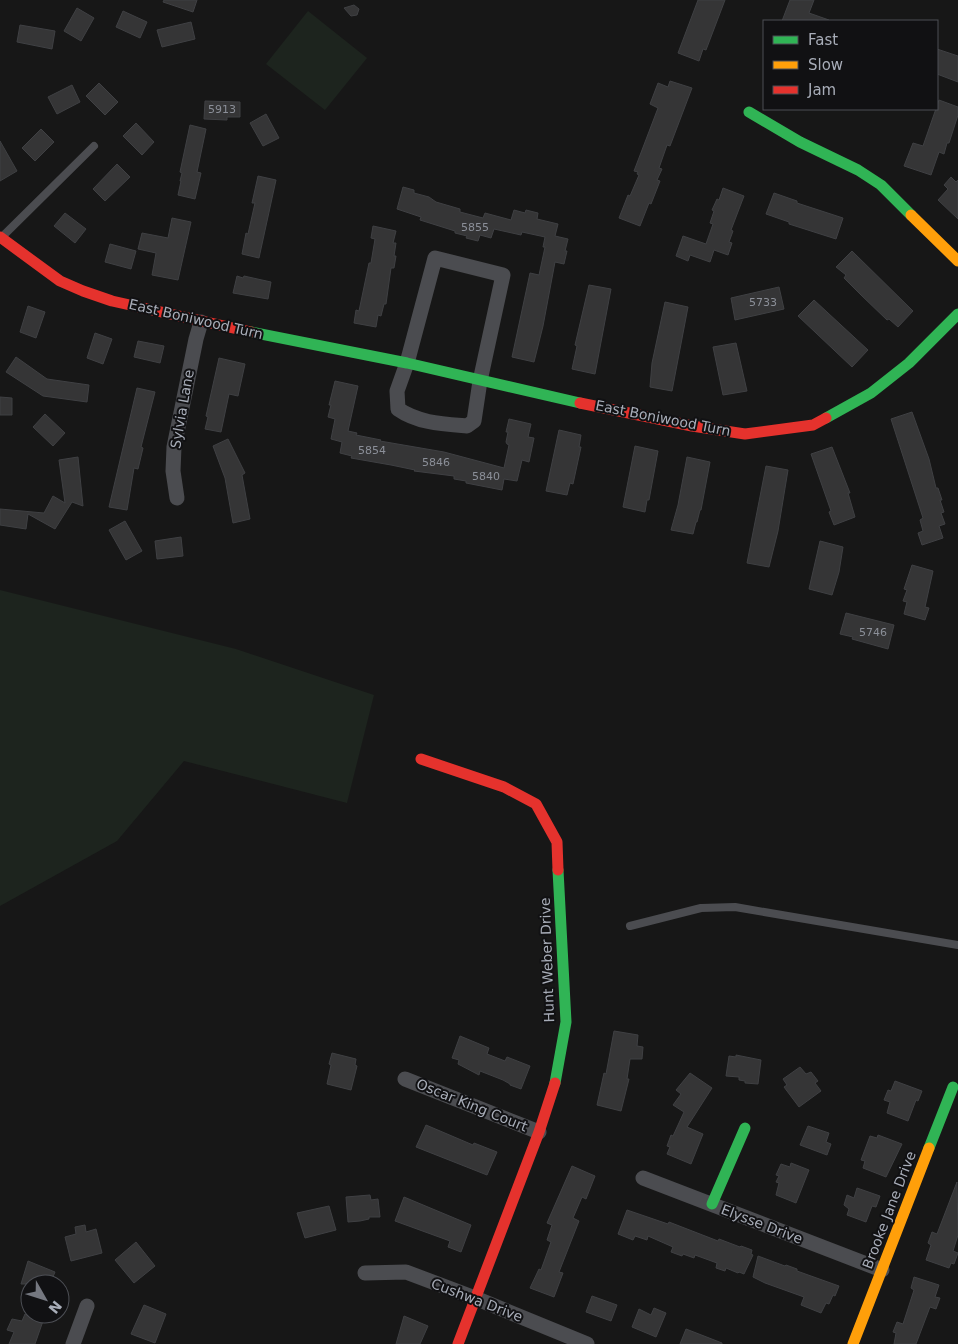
<svg xmlns="http://www.w3.org/2000/svg" width="958" height="1344" font-family="'DejaVu Sans',sans-serif">
	<style>
		.green { fill: #1d241e }
		.building { fill: #353536; stroke: #3f4043 }
		.lines { fill: none; stroke-linecap: round; stroke-linejoin: round }
		.lane { stroke: #4b4c50; stroke-width: 8 }
		.street { stroke: #4b4c50; stroke-width: 15 }
		.fast { stroke: #30b455; stroke-width: 11 }
		.slow { stroke: #ff9f0a; stroke-width: 11 }
		.jam { stroke: #e5322d; stroke-width: 11 }
		.labels { text-anchor: middle; stroke-width: 4; stroke-linejoin: round; paint-order: stroke }
		.number-label { font-size: 11px; fill: #8b8f98 }
		.street-label { font-size: 14px; fill: #a8adb8; stroke: #111113 }
	</style>
	<rect width="100%" height="100%" fill="#171717"/>
	<g class="green">
		<polygon points="308,11 367,58 325,110 266,64"/>
		<polygon points="0,590 236,649 374,695 347,803 184,761 117,841 0,906"/>
	</g>
	<g class="building">
		<polygon points="164,0 197,0 193,12 163,2"/>
		<polygon points="698,0 725,0 706,50 703,49 699,61 678,53"/>
		<polygon points="790,0 814,0 809,13 829,20 829,21 782,21"/>
		<polygon points="354,5 359,9 357,15 351,16 344,8"/>
		<polygon points="77,8 94,18 81,41 64,31"/>
		<polygon points="123,11 147,22 140,38 116,27"/>
		<polygon points="191,22 195,39 162,47 157,30"/>
		<polygon points="20,25 55,31 52,49 17,42"/>
		<polygon points="937,49 958,56 958,82 937,74"/>
		<polygon points="670,81 692,88 670,146 667,145 659,168 662,169 657,180 660,181 651,204 649,203 640,226 619,218 628,195 630,196 639,175 637,174 638,172 634,171 658,108 650,104 658,83 668,87"/>
		<polygon points="99,83 118,102 105,115 86,96"/>
		<polygon points="72,85 80,102 57,114 48,97"/>
		<polygon points="939,100 958,107 958,115 949,143 947,143 944,154 939,152 931,175 904,166 913,143 923,146"/>
		<polygon points="205,101 240,102 240,117 227,117 227,120 204,119"/>
		<polygon points="266,114 279,138 263,146 250,123"/>
		<polygon points="136,123 154,142 142,155 123,136"/>
		<polygon points="190,125 206,129 197,172 201,173 195,199 178,195 181,181 180,181 182,173 180,172"/>
		<polygon points="41,129 54,142 35,161 22,148"/>
		<polygon points="0,141 17,171 0,181"/>
		<polygon points="117,164 130,177 105,201 93,189"/>
		<polygon points="258,176 276,180 259,258 242,254 246,233 248,234 255,203 252,203"/>
		<polygon points="951,177 956,182 958,180 958,219 938,200 948,189 944,185"/>
		<polygon points="403,187 414,190 414,193 429,197 436,202 460,209 460,212 483,218 485,213 511,220 514,210 525,213 526,210 538,213 537,219 558,224 555,236 568,239 565,251 567,251 564,264 555,262 543,326 534,362 512,357 530,273 539,275 545,247 543,247 545,237 522,232 521,235 494,229 491,238 480,235 478,241 466,238 467,236 455,233 455,231 420,220 421,217 397,209"/>
		<polygon points="723,188 744,196 731,230 733,231 729,242 732,243 728,255 714,250 710,262 690,255 688,261 676,256 683,236 706,244 713,224 710,223 714,211 712,210 717,199 719,200"/>
		<polygon points="774,193 797,201 797,203 843,218 836,239 789,224 789,222 766,214"/>
		<polygon points="65,213 86,229 75,243 54,226"/>
		<polygon points="172,218 191,222 178,280 152,275 156,253 138,249 142,233 168,238"/>
		<polygon points="373,226 396,231 393,243 396,243 394,256 396,256 394,268 391,268 386,304 384,304 381,316 378,315 376,327 354,323 356,310 359,311 369,263 371,263 375,239 371,238"/>
		<polygon points="110,244 136,251 131,269 105,262"/>
		<polygon points="852,251 913,311 898,327 889,319 887,320 861,295 844,278 846,275 836,267"/>
		<polygon points="237,276 243,278 244,276 271,282 268,299 233,293"/>
		<polygon points="589,285 611,289 595,374 572,369 577,346 575,345"/>
		<polygon points="779,287 784,309 735,320 731,298"/>
		<polygon points="814,300 868,350 852,367 798,316"/>
		<polygon points="665,302 688,307 672,391 650,387 652,363"/>
		<polygon points="28,306 45,312 36,338 20,332"/>
		<polygon points="95,333 112,339 103,364 87,358"/>
		<polygon points="138,341 164,346 160,363 134,357"/>
		<polygon points="736,343 747,391 723,395 713,347"/>
		<polygon points="16,357 47,379 89,385 87,402 43,396 6,372"/>
		<polygon points="219,358 245,364 238,396 229,394 221,432 205,429 208,417 206,416"/>
		<polygon points="335,381 358,386 348,431 357,433 356,435 381,440 380,441 444,452 504,468 509,445 507,444 506,442 508,432 506,432 509,419 531,424 528,437 534,438 529,462 522,460 517,481 504,479 502,490 466,483 466,481 454,479 454,476 414,471 415,470 391,465 351,458 352,456 340,453 342,442 331,439 335,419 328,417 331,405 329,405"/>
		<polygon points="137,388 155,392 141,447 143,448 138,469 134,468 127,510 109,507"/>
		<polygon points="0,397 12,398 12,415 0,415"/>
		<polygon points="912,412 929,459 936,488 938,488 942,500 940,500 944,512 941,513 945,524 939,526 943,538 922,545 918,533 923,531 920,520 923,518 891,419"/>
		<polygon points="45,414 65,433 53,446 33,427"/>
		<polygon points="559,430 581,435 579,447 581,447 573,484 570,483 567,495 546,491"/>
		<polygon points="228,439 245,473 242,475 250,519 233,523 225,478 213,446"/>
		<polygon points="635,446 658,451 649,500 647,500 645,512 623,507"/>
		<polygon points="832,447 850,493 848,493 855,517 834,525 829,512 831,511 811,454"/>
		<polygon points="78,457 83,506 72,502 55,529 28,514 26,529 0,525 0,509 44,513 53,496 65,503 59,460"/>
		<polygon points="687,457 710,462 701,510 700,510 697,522 696,522 693,534 671,530 678,505"/>
		<polygon points="766,466 788,470 778,531 769,567 747,563"/>
		<polygon points="125,521 142,551 126,560 109,530"/>
		<polygon points="181,537 183,556 157,559 155,541"/>
		<polygon points="820,541 843,547 839,572 832,595 809,589"/>
		<polygon points="912,565 933,571 925,607 929,608 925,620 904,614 907,602 903,601 907,590 904,589"/>
		<polygon points="846,613 894,625 888,649 852,639 853,637 840,634"/>
		<polygon points="614,1031 638,1035 637,1046 643,1047 642,1059 630,1059 627,1079 629,1079 621,1111 597,1105 604,1073 606,1074"/>
		<polygon points="460,1036 489,1048 487,1054 505,1061 507,1057 530,1066 521,1089 510,1085 510,1084 503,1080 480,1071 479,1075 458,1064 459,1060 452,1058"/>
		<polygon points="332,1053 356,1059 355,1065 357,1066 351,1090 327,1084 331,1065 329,1064"/>
		<polygon points="736,1055 761,1060 758,1084 745,1083 745,1081 739,1080 739,1077 726,1076 729,1056 736,1057"/>
		<polygon points="800,1067 806,1074 811,1072 818,1081 815,1083 821,1091 799,1107 784,1087 787,1085 783,1079"/>
		<polygon points="690,1073 712,1088 687,1127 703,1134 691,1164 667,1154 670,1147 667,1146 671,1135 673,1136 684,1112 673,1105 681,1094 676,1090"/>
		<polygon points="895,1081 922,1091 918,1101 916,1100 908,1121 887,1113 890,1102 884,1100 888,1090 891,1091"/>
		<polygon points="426,1125 473,1145 474,1143 497,1152 487,1175 416,1147"/>
		<polygon points="808,1126 829,1133 826,1142 831,1144 827,1155 800,1145"/>
		<polygon points="878,1135 902,1144 886,1177 863,1168 865,1161 861,1160 870,1136 877,1138"/>
		<polygon points="791,1163 809,1170 796,1203 776,1195 779,1183 776,1182 779,1176 776,1175 781,1164 790,1167"/>
		<polygon points="572,1166 595,1176 586,1199 582,1197 573,1218 579,1221 559,1272 563,1273 554,1297 530,1288 539,1269 541,1270 551,1242 547,1240 552,1225 547,1223"/>
		<polygon points="957,1182 958,1235 953,1251 958,1253 954,1264 951,1263 949,1268 926,1260 931,1245 928,1243 932,1232 937,1234"/>
		<polygon points="857,1188 880,1196 876,1207 872,1206 866,1222 847,1215 849,1209 844,1205 847,1195 854,1198"/>
		<polygon points="370,1195 371,1200 378,1199 380,1217 369,1217 369,1219 360,1221 348,1222 346,1197"/>
		<polygon points="404,1197 471,1225 461,1252 448,1247 450,1241 395,1221"/>
		<polygon points="329,1206 336,1230 305,1238 297,1213"/>
		<polygon points="627,1210 668,1224 669,1222 718,1241 719,1239 740,1247 741,1246 752,1250 751,1254 753,1255 744,1274 739,1272 738,1273 726,1268 725,1271 716,1268 717,1263 695,1255 694,1258 683,1254 682,1256 671,1252 673,1247 648,1236 647,1240 635,1236 633,1240 618,1234"/>
		<polygon points="85,1225 86,1232 96,1229 102,1253 71,1261 65,1237 76,1234 75,1227"/>
		<polygon points="136,1242 155,1266 134,1283 115,1260"/>
		<polygon points="758,1256 785,1266 786,1265 797,1269 797,1271 839,1286 835,1296 833,1295 829,1304 826,1303 821,1313 801,1305 804,1297 765,1283 753,1277"/>
		<polygon points="28,1261 55,1272 50,1284 21,1284"/>
		<polygon points="914,1277 939,1285 935,1297 940,1298 936,1309 930,1307 916,1344 894,1344 896,1333 893,1332 897,1322 903,1324 914,1290 911,1288"/>
		<polygon points="592,1296 617,1305 611,1321 586,1312"/>
		<polygon points="144,1305 166,1314 155,1343 131,1334"/>
		<polygon points="654,1308 666,1313 656,1337 632,1327 639,1309 651,1315"/>
		<polygon points="25,1314 43,1321 35,1344 9,1344 14,1332 7,1330 12,1319 22,1321"/>
		<polygon points="404,1316 428,1326 420,1344 396,1344"/>
		<polygon points="686,1329 722,1343 722,1344 680,1344"/>
	</g>
	<g class="lines">
		<g class="lane">
			<polyline points="2,237 94,146"/>
			<polyline points="630,926 701,908 735,907 958,945"/>
		</g>
		<g class="street">
			<path d="M435,258L503,275L480,381L474,421L467,426C443,424 418,423 398,409L397,391L407,363Z"/>
			<polyline points="177,498 173,471 174,447 196,339 201,322"/>
			<polyline points="405,1079 539,1132"/>
			<polyline points="643,1178 882,1270"/>
			<polyline points="365,1273 406,1272 475,1298 587,1344"/>
			<polyline points="73,1344 87,1306"/>
		</g>
		<g class="fast">
			<polyline points="749,112 800,142 858,170 881,185 911,215"/>
			<polyline points="251,332 407,363 580,403"/>
			<polyline points="826,418 871,393 909,363 958,314"/>
			<polyline points="555,1083 566,1022 558,870"/>
			<polyline points="929,1148 953,1087"/>
			<polyline points="712,1204 745,1128"/>
		</g>
		<g class="slow">
			<polyline points="911,215 958,261"/>
			<polyline points="853,1344 929,1148"/>
		</g>
		<g class="jam">
			<polyline points="0,237 60,281 83,291 112,301 251,332"/>
			<polyline points="580,403 692,426 745,434 813,425 826,418"/>
			<polyline points="421,759 504,787 536,804 557,842 558,870"/>
			<polyline points="458,1344 539,1132 555,1083"/>
		</g>
	</g>
	<g class="labels">
		<g class="number-label">
			<text x="222" y="113">5913</text>
			<text x="475" y="231">5855</text>
			<text x="763" y="306">5733</text>
			<text x="372" y="454">5854</text>
			<text x="436" y="466">5846</text>
			<text x="486" y="480">5840</text>
			<text x="873" y="636">5746</text>
		</g>
		<g class="street-label">
			<text transform="translate(196 319) rotate(13)" y="5">East Boniwood Turn</text>
			<text transform="translate(182 409) rotate(-80)" y="5">Sylvia Lane</text>
			<text transform="translate(663 418) rotate(11)" y="5">East Boniwood Turn</text>
			<text transform="translate(547 960) rotate(-92)" y="5">Hunt Weber Drive</text>
			<text transform="translate(472 1105) rotate(22)" y="5">Oscar King Court</text>
			<text transform="translate(889 1210) rotate(-69)" y="5">Brooke Jane Drive</text>
			<text transform="translate(762 1224) rotate(21)" y="5">Elysse Drive</text>
			<text transform="translate(477 1300) rotate(21)" y="5">Cushwa Drive</text>
		</g>
	</g>
	<rect x="763" y="20" width="175" height="90" fill="#111113" stroke="#4d4f55"/>
	<rect x="773" y="36" width="25" height="8" fill="#30b455" stroke="#4d4f55"/>
	<text x="808" y="45" font-size="15" fill="#a8adb8">Fast</text>
	<rect x="773" y="61" width="25" height="8" fill="#ff9f0a" stroke="#4d4f55"/>
	<text x="808" y="70" font-size="15" fill="#a8adb8">Slow</text>
	<rect x="773" y="86" width="25" height="8" fill="#e5322d" stroke="#4d4f55"/>
	<text x="808" y="95" font-size="15" fill="#a8adb8">Jam</text>
	<g transform="translate(45 1299) rotate(129)"><circle r="24" fill="#111113" stroke="#4d4f55"/>
	<path d="M0-4L9 19L0 12L-9 19Z" fill="#757880"/>
	<text y="-8" font-size="14" font-weight="bold" text-anchor="middle" fill="#a8adb8">N</text>
	</g>
</svg>
